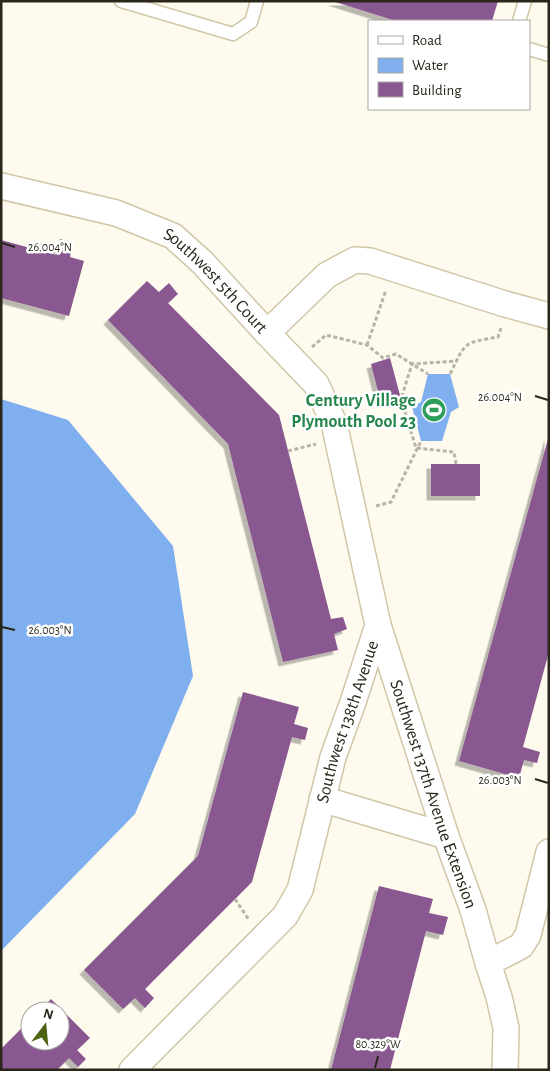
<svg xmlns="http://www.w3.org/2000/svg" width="550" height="1071" font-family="'Alegreya Sans',sans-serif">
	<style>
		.water { fill: #7fafee }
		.building { fill: #8a5891; filter: url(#shadow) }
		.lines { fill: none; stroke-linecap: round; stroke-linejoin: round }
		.service-casing { stroke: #d1c6a7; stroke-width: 15 }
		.minor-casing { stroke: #d1c6a7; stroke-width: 28 }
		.path { stroke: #b8b4a8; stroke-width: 3; stroke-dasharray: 4 2.5; stroke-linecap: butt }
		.service { stroke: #fff; stroke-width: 12 }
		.minor { stroke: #fff; stroke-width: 25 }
		.ticks { fill: none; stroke: #2a261a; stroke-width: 2 }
		.labels { text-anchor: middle; stroke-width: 5; stroke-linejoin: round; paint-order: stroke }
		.street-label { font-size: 18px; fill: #2a261a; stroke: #fff }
		.leisure-label { font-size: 18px; font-weight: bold; fill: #27864d; stroke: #fff; text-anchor: end }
		.ticks-label { font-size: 12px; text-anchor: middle; fill: #2a261a; stroke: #fff; stroke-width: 5; stroke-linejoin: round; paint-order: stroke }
	</style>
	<defs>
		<filter id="shadow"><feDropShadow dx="-4.5" dy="4.5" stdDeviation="0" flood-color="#0004"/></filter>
	</defs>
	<rect width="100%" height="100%" fill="#fefaed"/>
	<g class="water">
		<polygon points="428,374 450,374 459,407 451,412 442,441 421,441 412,407 421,402"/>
		<polygon points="1,399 68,420 173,546 193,676 135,814 1,951"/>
	</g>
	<g class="building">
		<polygon points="332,1 498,1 492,21 396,21"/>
		<polygon points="60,239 73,243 70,257 84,261 69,316 1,298 1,240 56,255"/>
		<polygon points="147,281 159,292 169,283 178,294 168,303 279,415 331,619 343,617 347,629 334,634 338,650 283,662 228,444 108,320"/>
		<polygon points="390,358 401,399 381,403 371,364"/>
		<polygon points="549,435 549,652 523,747 540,752 537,763 524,760 519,778 459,761"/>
		<rect x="431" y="464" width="49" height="32"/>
		<polygon points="243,692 299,707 294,724 308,728 305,740 292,737 252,882 145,989 154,998 145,1008 135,998 123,1009 84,970 198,856"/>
		<polygon points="379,886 433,899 429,913 448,917 443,935 426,931 390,1070 331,1070"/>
		<polygon points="51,999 90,1038 77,1050 86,1059 78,1067 69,1058 57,1070 1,1070 1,1049 30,1020 30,1041 60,1041 60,1011 39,1011"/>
	</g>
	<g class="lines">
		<defs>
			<g id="service">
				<polyline points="121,1 233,34 251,22 257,1"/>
				<polyline points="519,21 525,1"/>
				<polyline points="529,49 549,55"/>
			</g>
			<g id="minor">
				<path id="s1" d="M1,186L116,213L173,236L203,263L267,333L327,275L355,260L370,261L505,304L549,316"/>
				<path id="s2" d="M378,625L446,836L473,910L488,963"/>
				<polyline points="322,799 446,836"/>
				<path id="s3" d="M132,1070L285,916L300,890L333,757L353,702L378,625L334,423L316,384L267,333"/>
				<polyline points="505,1070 506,1028 499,997 488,963 521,946 528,935 549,852"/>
			</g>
		</defs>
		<use href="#service" class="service-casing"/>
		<use href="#minor" class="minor-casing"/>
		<g class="path">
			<polyline points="367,345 386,290"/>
			<polyline points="312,347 326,335 367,345 383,358 396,354 428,374"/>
			<path d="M450,374C466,342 462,343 498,337L501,328"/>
			<polyline points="288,451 316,444"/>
			<polyline points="456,464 454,452 416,448 401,399 412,364 457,361"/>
			<polyline points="376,506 391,502 421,441"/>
			<polyline points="235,899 249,920"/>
		</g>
		<use href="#service" class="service"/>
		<use href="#minor" class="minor"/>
	</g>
	<path class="ticks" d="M2,243L15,247M535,396L548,400M2,627L15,630M535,779L548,783M375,1068L378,1056"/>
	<defs>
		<symbol id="stadium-disc" viewBox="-11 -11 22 22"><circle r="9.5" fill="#2e9e5b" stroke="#fff"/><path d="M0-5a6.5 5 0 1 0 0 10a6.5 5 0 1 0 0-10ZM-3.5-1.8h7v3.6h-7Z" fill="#fff"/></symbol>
	</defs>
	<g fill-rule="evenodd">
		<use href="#stadium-disc" x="420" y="396" width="28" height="28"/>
	</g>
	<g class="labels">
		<g class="street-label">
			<text dy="6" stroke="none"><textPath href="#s1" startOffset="241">Southwest 5th Court</textPath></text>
			<text dy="6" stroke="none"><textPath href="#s3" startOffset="422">Southwest 138th Avenue</textPath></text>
			<text dy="6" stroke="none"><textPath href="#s2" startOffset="178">Southwest 137th Avenue Extension</textPath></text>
		</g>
		<g class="leisure-label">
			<text x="416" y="406">Century Village<tspan x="416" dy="21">Plymouth Pool 23</tspan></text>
		</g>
	</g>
	<g class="ticks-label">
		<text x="50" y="251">26.004°N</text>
		<text x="500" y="401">26.004°N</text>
		<text x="50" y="634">26.003°N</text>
		<text x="500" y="784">26.003°N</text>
		<text x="378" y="1048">80.329°W</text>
	</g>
	<rect width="550" height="1071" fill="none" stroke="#2a261a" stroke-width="5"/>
	<rect x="368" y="20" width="162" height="90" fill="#ffffff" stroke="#aaa8a3"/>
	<rect x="378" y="36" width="25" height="8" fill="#ffffff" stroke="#aaa8a3"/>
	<text x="412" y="45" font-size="15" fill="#2a261a">Road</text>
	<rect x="378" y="58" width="25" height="15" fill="#7fafee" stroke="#aaa8a3"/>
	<text x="412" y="70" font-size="15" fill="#2a261a">Water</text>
	<rect x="378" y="82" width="25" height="15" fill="#8a5891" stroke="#aaa8a3"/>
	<text x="412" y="95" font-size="15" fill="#2a261a">Building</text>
	<g transform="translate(45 1026) rotate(16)"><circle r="24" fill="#ffffff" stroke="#aaa8a3"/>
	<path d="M0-4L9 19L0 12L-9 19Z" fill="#4c6311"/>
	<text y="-8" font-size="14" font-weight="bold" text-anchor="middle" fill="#2a261a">N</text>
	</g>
</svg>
